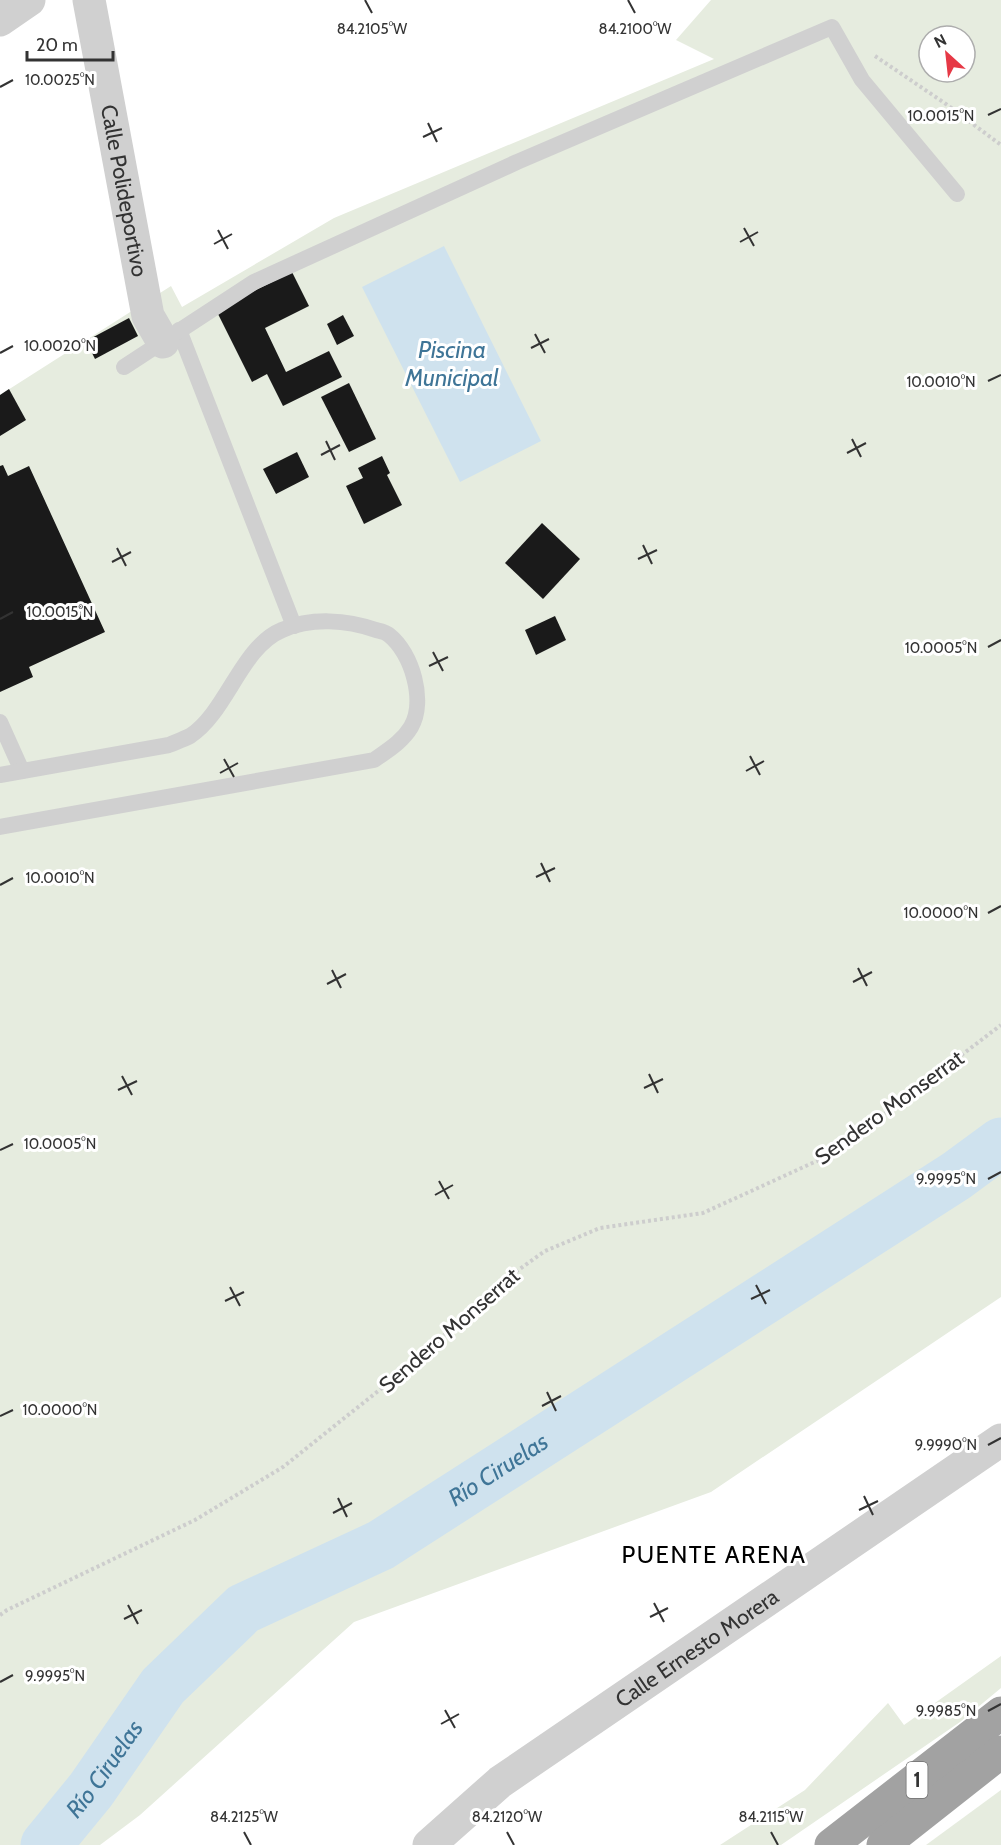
<svg xmlns="http://www.w3.org/2000/svg" width="1001" height="1845" font-family="Cabin,sans-serif">
	<style>
		.green { fill: #e6ecdf; fill-rule: evenodd }
		.water { fill: #cfe2ee }
		.lines { fill: none; stroke-linecap: round; stroke-linejoin: round }
		.river { stroke: #cfe2ee; stroke-width: 51 }
		.building { fill: #1a1a1a }
		.path { stroke: #cdcdcd; stroke-width: 4; stroke-dasharray: 3 3; stroke-linecap: butt }
		.service { stroke: #d0d0d0; stroke-width: 16 }
		.minor { stroke: #d0d0d0; stroke-width: 33 }
		.trunk { stroke: #a2a2a2; stroke-width: 33 }
		.ticks { fill: none; stroke: #333; stroke-width: 2 }
		.labels { text-anchor: middle; stroke-width: 6; stroke-linejoin: round; paint-order: stroke }
		.shield { fill: #fff; stroke: #707070; stroke-width: 1.5 }
		.shield-label { font-size: 21px; font-weight: bold; fill: #333 }
		.street-label { font-size: 22px; fill: #333; stroke: #fff }
		.water-label { font-size: 24px; font-style: italic; fill: #3f7597; stroke: #fff }
		.neighbourhood-label { font-size: 24px; letter-spacing: 1.5px; fill: #000; stroke: #fff }
		.ticks-label { font-size: 15px; text-anchor: middle; fill: #333; stroke: #fff; stroke-width: 6; stroke-linejoin: round; paint-order: stroke }
	</style>
	<rect width="100%" height="100%" fill="#fff"/>
	<g class="green">
		<path d="M711,0H1001V1297L711,1492L354,1622L140,1815L100,1845H0V395L171,286L182,307L334,218L714,59L676,40ZM929,36H965V72H929Z"/>
		<polygon points="1001,1656 1001,1688 960,1722 781,1845 720,1845 805,1790 888,1703 904,1725"/>
		<polygon points="1001,1790 1001,1845 926,1845"/>
	</g>
	<polygon class="water" points="444,246 541,441 460,482 362,287"/>
	<g class="lines">
		<path class="river" id="s1" d="M46,1845L91,1790L163,1686L243,1609L381,1545L956,1176L1001,1143"/>
	</g>
	<g class="building">
		<polygon points="292,272 309,306 265,328 286,372 329,351 342,377 283,406 267,374 252,382 216,310"/>
		<polygon points="343,315 354,336 337,345 327,324"/>
		<polygon points="129,318 138,336 95,359 86,341"/>
		<polygon points="349,383 376,439 349,452 321,397"/>
		<polygon points="9,389 26,420 0,436 0,395"/>
		<polygon points="297,452 309,477 276,494 263,469"/>
		<polygon points="382,456 390,473 387,475 402,505 364,524 346,486 363,478 358,468"/>
		<polygon points="3,465 8,476 29,466 105,632 29,667 33,677 0,692 0,466"/>
		<polygon points="542,523 580,559 543,599 505,563"/>
		<polygon points="555,616 566,640 536,655 525,630"/>
	</g>
	<g class="lines">
		<g class="path">
			<polyline points="875,56 946,104 1001,145"/>
			<polyline points="0,1615 7,1610 195,1520 283,1467 427,1352 490,1290 545,1251 600,1228 703,1213 830,1155 1001,1025"/>
		</g>
		<g class="service">
			<polyline points="179,330 294,626"/>
			<polyline points="124,367 254,282 517,162 832,27 862,80 957,194"/>
			<polyline points="0,722 22,771"/>
			<path d="M0,775L169,745C176,742 184,739 190,736C227,712 241,647 282,630C312,617 347,620 376,630C380,631 386,632 389,635C412,653 426,701 411,727C402,742 388,750 374,760L0,827"/>
		</g>
		<g class="minor">
			<path id="s2" d="M89,0L148,316L163,342"/>
			<polyline points="0,20 29,0"/>
			<path id="s3" d="M429,1845L500,1782L1001,1440"/>
		</g>
		<g class="trunk">
			<polyline points="831,1845 1001,1713"/>
			<polyline points="883,1845 1001,1752"/>
		</g>
	</g>
	<path class="ticks" d="M365,0L372,13M628,0L635,13M0,87L13,80M988,115L1001,109M428,123L437,142M423,137L442,128M744,228L754,246M218,230L228,249M740,242L758,232M214,244L232,234M535,334L545,353M531,348L549,339M0,353L13,346M988,381L1001,375M852,439L861,457M326,441L335,460M847,453L866,443M321,455L340,445M643,545L652,564M117,548L126,566M638,559L657,550M112,562L131,552M0,619L13,612M988,647L1001,640M433,652L443,671M429,666L448,657M750,756L760,775M224,759L234,777M746,771L764,761M220,773L238,763M541,863L550,882M536,877L555,868M0,885L13,878M988,913L1001,906M858,968L867,986M332,970L341,988M853,982L872,972M327,984L346,974M649,1074L658,1093M122,1076L132,1095M644,1088L663,1079M118,1090L137,1081M0,1150L13,1144M988,1179L1001,1172M439,1181L449,1199M435,1195L453,1185M756,1285L766,1304M230,1287L240,1306M751,1299L770,1290M225,1301L244,1292M547,1392L556,1411M542,1406L561,1396M0,1416L13,1410M988,1445L1001,1438M864,1496L873,1515M338,1498L347,1517M859,1510L878,1501M333,1513L352,1503M654,1603L664,1622M128,1605L138,1624M650,1617L668,1608M124,1619L142,1610M0,1682L13,1675M445,1710L455,1728M988,1711L1001,1704M441,1724L459,1714M244,1832L251,1845M507,1832L514,1845M771,1832L778,1845"/>
	<g class="labels">
		<rect class="shield" x="906.5" y="1762" width="21" height="36" rx="4.5"/>
		<g class="shield-label">
			<text x="917" y="1787">1</text>
		</g>
		<g class="street-label">
			<text dy="8" stroke="none"><textPath href="#s2" startOffset="194">Calle Polideportivo</textPath></text>
			<text transform="translate(889 1107) rotate(-36)" y="8">Sendero Monserrat</text>
			<text transform="translate(449 1330) rotate(-41)" y="8">Sendero Monserrat</text>
			<text dy="8" stroke="none"><textPath href="#s3" startOffset="333">Calle Ernesto Morera</textPath></text>
		</g>
		<g class="water-label">
			<text x="452" y="358">Piscina<tspan x="452" dy="28">Municipal</tspan></text>
			<text dy="8" stroke="none"><textPath href="#s1" startOffset="600">Río Ciruelas</textPath></text>
			<text dy="8" stroke="none"><textPath href="#s1" startOffset="96">Río Ciruelas</textPath></text>
		</g>
		<g class="neighbourhood-label">
			<text x="714" y="1563">PUENTE ARENA</text>
		</g>
	</g>
	<g class="ticks-label">
		<text x="372" y="34">84.2105°W</text>
		<text x="635" y="34">84.2100°W</text>
		<text x="60" y="85">10.0025°N</text>
		<text x="941" y="121">10.0015°N</text>
		<text x="60" y="351">10.0020°N</text>
		<text x="941" y="387">10.0010°N</text>
		<text x="60" y="617">10.0015°N</text>
		<text x="941" y="653">10.0005°N</text>
		<text x="60" y="883">10.0010°N</text>
		<text x="941" y="918">10.0000°N</text>
		<text x="60" y="1149">10.0005°N</text>
		<text x="946" y="1184">9.9995°N</text>
		<text x="60" y="1415">10.0000°N</text>
		<text x="946" y="1450">9.9990°N</text>
		<text x="55" y="1681">9.9995°N</text>
		<text x="946" y="1716">9.9985°N</text>
		<text x="244" y="1822">84.2125°W</text>
		<text x="507" y="1822">84.2120°W</text>
		<text x="771" y="1822">84.2115°W</text>
	</g>
	<g transform="translate(947 54) rotate(333)"><circle r="28" fill="#ffffff" stroke="#adadad" stroke-width="1.5"/>
	<path d="M0-4.5L10 22L0 15L-10 22Z" fill="#e63946"/>
	<text y="-9" font-size="16" font-weight="bold" text-anchor="middle" fill="#333333">N</text>
	</g>
	<path d="M27 51v9h86v-9" fill="none" stroke="#333333" stroke-width="3"/>
	<text x="36" y="51" font-size="18" fill="#333333" stroke="#ffffff" stroke-width="4.5" paint-order="stroke">20 m</text>
</svg>
